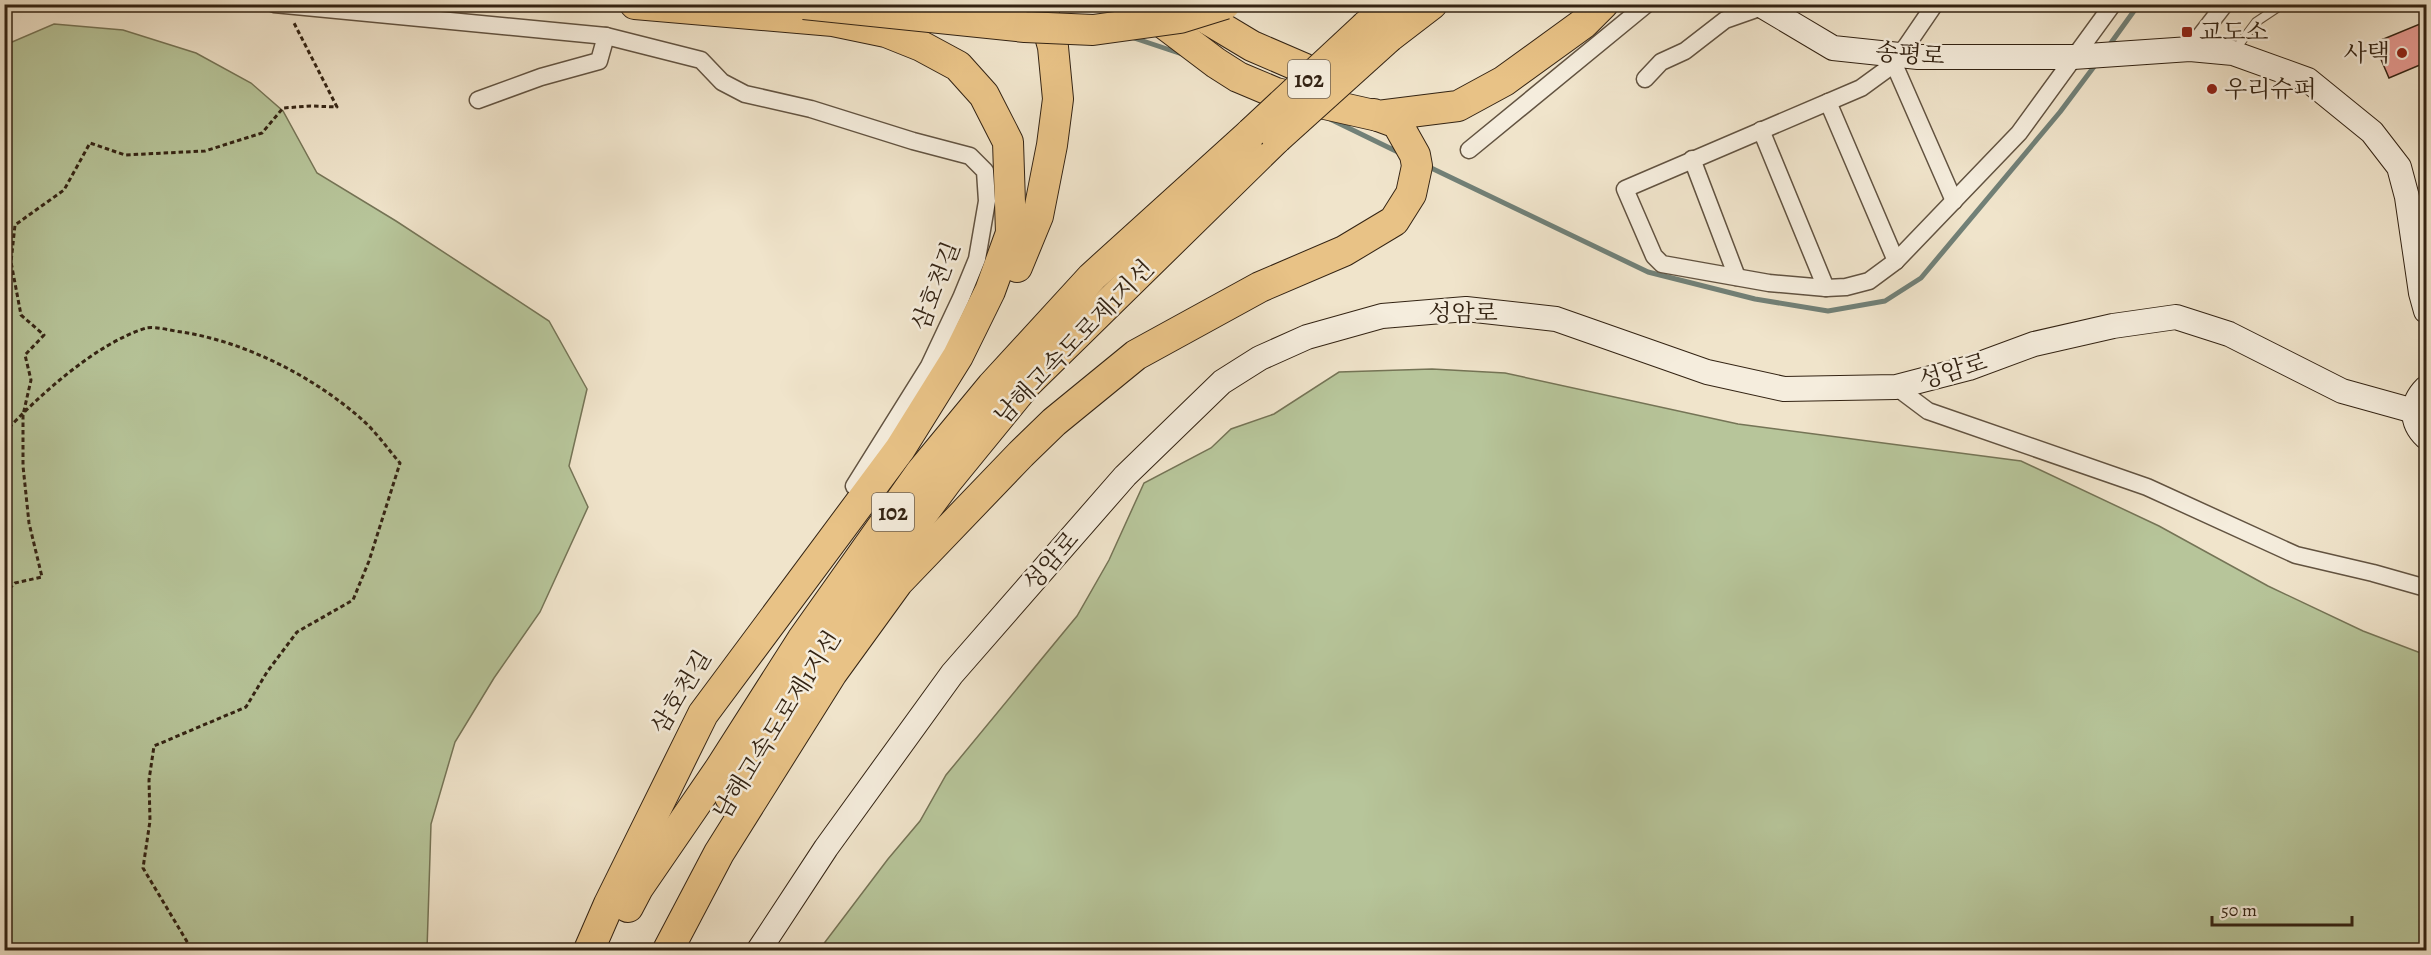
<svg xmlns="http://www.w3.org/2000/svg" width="2431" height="955" font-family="Alegreya,'Noto Serif KR',serif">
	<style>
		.green { fill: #b7c59a; stroke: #757456; stroke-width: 1.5 }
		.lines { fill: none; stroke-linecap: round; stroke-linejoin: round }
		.stream { stroke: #718077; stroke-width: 5 }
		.building { fill: #e89b93; stroke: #332313; stroke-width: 1.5 }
		.lane-casing { stroke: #625341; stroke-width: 10 }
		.street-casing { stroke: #625341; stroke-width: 19 }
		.secondary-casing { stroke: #332313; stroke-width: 26 }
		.highway-casing { stroke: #332313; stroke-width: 32 }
		.path { stroke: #332313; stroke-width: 3; stroke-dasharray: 4.5 3; stroke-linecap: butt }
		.lane { stroke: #f5eddd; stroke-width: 8 }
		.street { stroke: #f5eddd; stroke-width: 16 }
		.secondary { stroke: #f5eddd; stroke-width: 24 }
		.highway { stroke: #e8c286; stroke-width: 30 }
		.highway-bridge-casing { stroke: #332313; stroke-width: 32; stroke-linecap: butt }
		.highway-bridge { stroke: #e8c286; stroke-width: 30 }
		.poi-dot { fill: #8f2418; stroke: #f5eddd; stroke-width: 2 }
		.labels { text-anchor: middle; stroke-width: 5; stroke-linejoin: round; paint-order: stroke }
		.shield { fill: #f5eddd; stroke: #6d6050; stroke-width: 1.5 }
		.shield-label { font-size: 22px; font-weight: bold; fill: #332313 }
		.poi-label { font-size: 24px; fill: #332313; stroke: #f5eddd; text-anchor: start }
		.street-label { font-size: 24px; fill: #332313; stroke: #f5eddd }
	</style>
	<rect width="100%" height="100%" fill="#f0e4cb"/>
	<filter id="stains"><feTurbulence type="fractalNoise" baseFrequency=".00333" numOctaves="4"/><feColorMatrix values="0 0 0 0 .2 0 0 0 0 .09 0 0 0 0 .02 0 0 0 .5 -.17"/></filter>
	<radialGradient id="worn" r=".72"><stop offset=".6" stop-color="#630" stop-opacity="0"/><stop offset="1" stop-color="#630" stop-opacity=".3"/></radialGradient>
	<g class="green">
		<polygon points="54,24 123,30 196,53 251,83 283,111 317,173 396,221 549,321 587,389 569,466 588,507 540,612 494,678 455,742 431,824 427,950 5,950 5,45"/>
		<polygon points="1432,369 1505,373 1738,424 2021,461 2159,526 2268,586 2363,631 2426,655 2426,950 819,950 888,859 920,821 946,775 1077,616 1109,560 1144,483 1211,448 1231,429 1274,414 1339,372"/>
	</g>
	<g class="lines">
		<g class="stream">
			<polyline points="1131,37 1182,54"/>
			<polyline points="2108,47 2139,4"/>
			<polyline points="1330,119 1402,154"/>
			<polyline points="1427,166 1648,272 1755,299 1828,311 1885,301 1921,278 2060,112 2096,64"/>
		</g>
	</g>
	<polygon class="building" points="2427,21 2427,62 2389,78 2374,43"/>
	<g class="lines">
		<defs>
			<polyline id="lane" points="2235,50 2256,22 2283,4"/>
			<g id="street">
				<polyline points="274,4 606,36 701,60 722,82 745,94 811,109 913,141 970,156 985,171 987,201 977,259 961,298 929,366 854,486"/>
				<polyline points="992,4 1014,8 1014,4"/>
				<polyline points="1935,4 1894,64 1954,201"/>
				<polyline points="2190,49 2225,4"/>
				<polyline points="1894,64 1861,88 1625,189 1654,256 1662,264 1769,283 1826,288 1846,287 1869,281 1896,261 2019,133 2113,4"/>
				<polyline points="1645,79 1661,62 1685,51 1725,20 1762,7"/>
				<polyline points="478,100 541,77 599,61 606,36"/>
				<polyline points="1828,102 1896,261"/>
				<polyline points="1761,130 1826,288"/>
				<polyline points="1469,150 1647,4"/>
				<polyline points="1692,159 1737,277"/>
				<polyline points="1896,387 1928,411 2147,487 2296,555 2373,573 2426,588"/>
			</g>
			<g id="secondary">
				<polyline points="1759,4 1833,48 1918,57 2073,57 2190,49 2233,53 2308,80 2372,132 2399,167 2407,197 2421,293 2426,311"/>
				<path d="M2426,388C2411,403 2410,422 2426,437"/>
				<polyline points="759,950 826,848 952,674 1125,476 1222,382 1260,358 1307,337 1382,316 1466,309 1556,319 1707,372 1784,389 1896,387 1969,368 2034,344 2113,326 2176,317 2229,334 2342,391 2414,411"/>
			</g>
			<g id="highway">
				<polyline points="1182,4 1252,46 1303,68 1334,88"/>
				<polyline points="1366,26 1391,4"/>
				<polyline points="1389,37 1432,4"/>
				<polyline points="1374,114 1378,116 1458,106 1504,81 1584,23 1603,4"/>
				<polyline points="1017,267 1038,216 1052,145 1058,99 1053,47 1041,4"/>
				<polyline points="730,797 768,735 846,617 947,481 1027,383 1277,138"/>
				<polyline points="628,907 638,888 719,770 802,640 921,472 992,386 1092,277 1251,133"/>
				<polyline points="589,950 609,904 703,714 900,449 958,356 990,291 1011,233 1008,142 984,95 958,66 921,46 886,32 833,21 635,4"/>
				<polyline points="668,950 719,853 832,673 898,582 1021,454 1054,422 1136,355 1260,287 1344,251 1394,221 1411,194 1417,166 1415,155 1397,123 1378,116 1276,93 1238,77 1216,63 1138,4"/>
			</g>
		</defs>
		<use href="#lane" class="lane-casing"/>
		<use href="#street" class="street-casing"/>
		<use href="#secondary" class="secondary-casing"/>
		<use href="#highway" class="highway-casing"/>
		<g class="path">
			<path d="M4,433C39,395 97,343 146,328C156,326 172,331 182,332C245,342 310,375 358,416C374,429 387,448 400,463L369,561L353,600L297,632L267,672L246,707L154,746L149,780L150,821L143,868L192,950"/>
			<polyline points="4,594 15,583 42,577 29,523 23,466 23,415 31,380 25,355 44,335 21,315 11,262 15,225 64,190 90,143 125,155 205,151 262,133 283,108 311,106 337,107 294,23"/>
		</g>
		<use href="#lane" class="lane"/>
		<use href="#street" class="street"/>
		<use href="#secondary" class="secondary"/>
		<use href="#highway" class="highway"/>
		<defs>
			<g id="highway-bridge">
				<polyline points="804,4 1025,27 1093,30 1180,18 1225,4"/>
				<polyline points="1251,133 1366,26"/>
				<polyline points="1277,138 1389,37"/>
			</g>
		</defs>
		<use href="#highway-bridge" class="highway-bridge-casing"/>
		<use href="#highway-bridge" class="highway-bridge"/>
	</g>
	<g class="poi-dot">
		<rect x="2181" y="26" width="12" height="12" rx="3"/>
		<circle cx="2402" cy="53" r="6"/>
		<circle cx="2212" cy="89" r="6"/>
	</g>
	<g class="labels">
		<g class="shield">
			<rect x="1288" y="60" width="42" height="38" rx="4.5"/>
			<rect x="872" y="493" width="42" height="38" rx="4.5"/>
		</g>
		<g class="shield-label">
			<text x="1309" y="87">102</text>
			<text x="893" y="520">102</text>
		</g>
		<g class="poi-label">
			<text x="2199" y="40">교도소</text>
			<text x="2390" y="61" text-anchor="end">사택</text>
			<text x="2224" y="97">우리슈퍼</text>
		</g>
		<g class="street-label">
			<text transform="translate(1910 54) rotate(4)" y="8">송평로</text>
			<text transform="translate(936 286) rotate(-69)" y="8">삼호천길</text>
			<text x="1463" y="321">성암로</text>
			<text transform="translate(1074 342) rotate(-46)" y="8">남해고속도로제1지선</text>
			<text transform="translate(1953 371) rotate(-17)" y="8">성암로</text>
			<text transform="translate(1051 561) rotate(-49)" y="8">성암로</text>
			<text transform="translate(681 692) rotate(-59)" y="8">삼호천길</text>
			<text transform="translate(777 725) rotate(-58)" y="8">남해고속도로제1지선</text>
		</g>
	</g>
	<rect width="2431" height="955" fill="none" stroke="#f0e4cb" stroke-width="24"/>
	<rect x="6" y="6" width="2419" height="943" fill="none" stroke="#332313" stroke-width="3"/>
	<rect x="12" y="12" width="2407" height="931" fill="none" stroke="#332313" stroke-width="1.5"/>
	<path d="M2212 916v9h140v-9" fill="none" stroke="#332313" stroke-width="3"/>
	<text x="2221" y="916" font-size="18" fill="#332313" stroke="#f5eddd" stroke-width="4.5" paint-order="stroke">50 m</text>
	<rect width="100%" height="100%" filter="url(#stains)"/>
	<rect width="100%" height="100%" fill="url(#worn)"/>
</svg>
